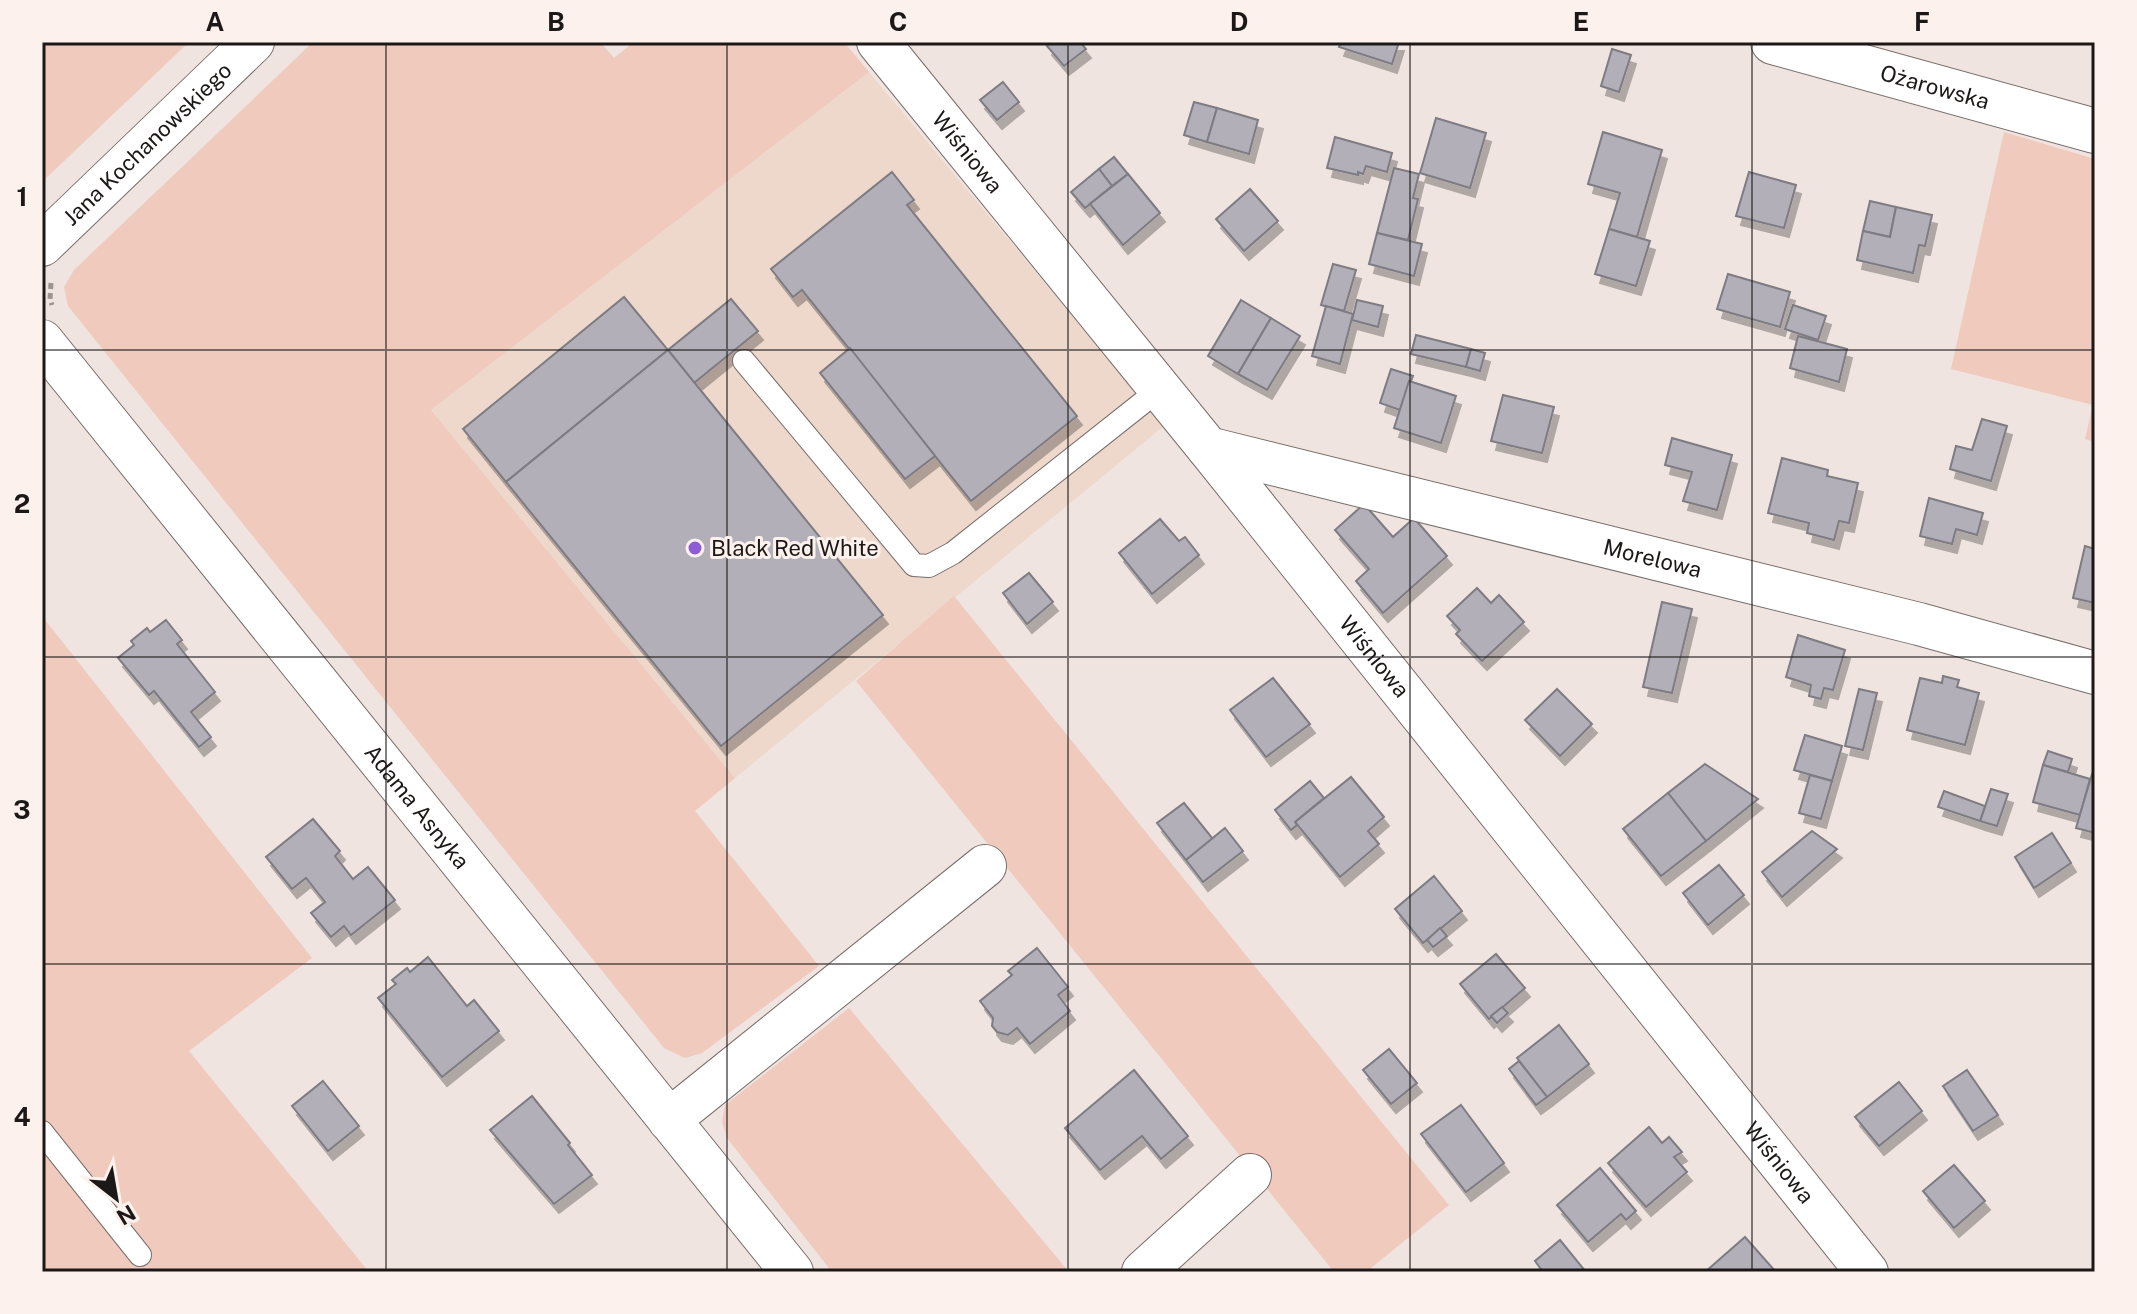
<svg xmlns="http://www.w3.org/2000/svg" width="2137" height="1314" font-family="'Public Sans',sans-serif">
	<style>
		.commercial { fill: #edd8cb }
		.green { fill: #efcabd }
		.building { fill: #b2afb8; stroke: #7e7b83; stroke-width: 2; filter: url(#shadow) }
		.lines { fill: none; stroke-linecap: round; stroke-linejoin: round }
		.lane-casing { stroke: #786e6b; stroke-width: 24 }
		.street-casing { stroke: #786e6b; stroke-width: 44 }
		.secondary-casing { stroke: #786e6b; stroke-width: 46 }
		.path { stroke: #9d9592; stroke-width: 5; stroke-dasharray: 6 4; stroke-linecap: butt }
		.lane { stroke: #fff; stroke-width: 22 }
		.street { stroke: #fff; stroke-width: 42 }
		.secondary { stroke: #fff; stroke-width: 44 }
		.grid { fill: none; stroke: #1c1817; stroke-width: 2; stroke-opacity: 0.55 }
		.poi-dot { fill: #8e5cd5; stroke: #fcf1ed; stroke-width: 3 }
		.labels { text-anchor: middle; stroke-width: 6; stroke-linejoin: round; paint-order: stroke }
		.street-label { font-size: 22px; fill: #1c1817; stroke: #fcf1ed }
		.poi-label { font-size: 22px; fill: #1c1817; stroke: #fcf1ed; text-anchor: start }
		.neatline { fill: none; stroke: #1c1817; stroke-width: 3 }
		.grid-label { font-size: 26px; text-anchor: middle; font-weight: bold; fill: #1c1817 }
	</style>
	<defs>
		<filter id="shadow"><feDropShadow dx="5" dy="9" stdDeviation="0" flood-color="#0004"/></filter>
	</defs>
	<rect width="100%" height="100%" fill="#efe4e0"/>
	<polygon class="commercial" points="869,72 1164,426 735,778 431,410"/>
	<g class="green">
		<polygon points="42,42 189,42 42,182"/>
		<polygon points="313,42 600,42 614,58 634,42 844,42 869,72 431,410 735,778 695,811 819,966 702,1053 685,1058 664,1048 68,306 64,287 74,270"/>
		<polygon points="2004,132 2095,159 2095,442 2085,439 2093,405 1951,369"/>
		<polygon points="954,596 1449,1205 1366,1272 1334,1272 856,681"/>
		<polygon points="42,616 312,958 189,1051 369,1272 42,1272"/>
		<polygon points="849,1008 1069,1272 832,1272 727,1138 722,1122 725,1105"/>
	</g>
	<g class="building">
		<polygon points="1051,42 1080,42 1086,49 1064,66 1047,46"/>
		<polygon points="1341,42 1399,42 1392,64 1339,47"/>
		<polygon points="1612,49 1631,55 1619,92 1601,86"/>
		<polygon points="1003,82 1019,102 997,120 980,100"/>
		<polygon points="1194,102 1217,108 1207,142 1184,135"/>
		<polygon points="1217,108 1258,120 1249,154 1207,142"/>
		<polygon points="1436,118 1486,133 1470,188 1420,173"/>
		<polygon points="1603,132 1662,150 1637,237 1609,229 1620,193 1588,184"/>
		<polygon points="1335,137 1392,153 1387,172 1366,166 1363,174 1358,172 1358,175 1327,168"/>
		<polygon points="1114,157 1128,174 1112,186 1099,169"/>
		<polygon points="1394,168 1419,174 1413,198 1418,199 1408,240 1377,233"/>
		<polygon points="1099,169 1112,186 1085,208 1071,192"/>
		<polygon points="892,172 914,200 907,205 1077,416 971,501 802,290 793,297 771,269"/>
		<polygon points="1749,172 1796,185 1784,228 1736,216"/>
		<polygon points="1128,174 1160,213 1123,245 1090,204"/>
		<polygon points="1250,189 1278,221 1244,251 1216,219"/>
		<polygon points="1870,201 1896,207 1890,237 1863,231"/>
		<polygon points="1896,207 1932,215 1925,246 1919,245 1913,273 1857,260 1863,231 1890,237"/>
		<polygon points="1609,229 1650,241 1636,286 1595,274"/>
		<polygon points="1377,233 1422,244 1414,276 1369,264"/>
		<polygon points="1333,264 1356,270 1344,311 1321,305"/>
		<polygon points="1728,274 1790,292 1780,327 1717,309"/>
		<polygon points="624,297 668,350 506,482 463,429"/>
		<polygon points="731,299 758,331 694,383 668,350"/>
		<polygon points="1241,300 1271,318 1238,374 1208,356"/>
		<polygon points="1357,300 1383,306 1378,327 1352,320"/>
		<polygon points="1793,305 1826,316 1818,340 1785,329"/>
		<polygon points="1326,306 1353,314 1340,364 1312,356"/>
		<polygon points="1271,318 1300,336 1267,390 1238,374"/>
		<polygon points="1416,335 1471,349 1466,367 1411,354"/>
		<polygon points="1798,336 1847,349 1839,382 1790,368"/>
		<polygon points="850,348 935,456 905,479 820,373"/>
		<polygon points="1471,349 1485,353 1480,371 1466,367"/>
		<polygon points="668,350 883,615 721,746 506,482"/>
		<polygon points="1391,369 1413,376 1400,410 1380,403"/>
		<polygon points="1409,381 1456,396 1441,443 1394,428"/>
		<polygon points="1503,395 1554,407 1542,453 1491,441"/>
		<polygon points="1982,419 2007,426 1991,481 1950,469 1956,446 1972,450"/>
		<polygon points="1672,438 1732,455 1717,510 1683,501 1692,472 1665,465"/>
		<polygon points="1782,458 1828,470 1827,476 1858,483 1849,523 1839,521 1834,540 1807,533 1809,523 1768,513"/>
		<polygon points="1929,498 1983,513 1977,535 1956,529 1952,544 1920,536"/>
		<polygon points="1364,504 1393,537 1414,518 1447,556 1383,613 1356,581 1369,569 1335,530"/>
		<polygon points="1160,519 1179,541 1185,537 1199,555 1152,594 1119,553"/>
		<polygon points="2085,546 2095,549 2095,603 2073,598"/>
		<polygon points="1029,573 1053,602 1027,624 1003,593"/>
		<polygon points="1477,588 1491,603 1499,595 1524,622 1482,661 1456,634 1460,630 1447,616"/>
		<polygon points="1662,602 1692,609 1672,693 1643,687"/>
		<polygon points="166,620 182,640 177,644 215,692 191,712 211,737 199,747 154,691 149,695 118,658 134,645 131,641 147,628 150,632"/>
		<polygon points="1798,635 1845,650 1833,690 1824,688 1821,699 1809,696 1811,685 1786,677"/>
		<polygon points="1943,676 1959,680 1957,687 1979,693 1965,745 1907,730 1920,678 1942,683"/>
		<polygon points="1273,678 1310,724 1266,757 1230,710"/>
		<polygon points="1557,689 1592,724 1560,756 1525,720"/>
		<polygon points="1859,689 1877,693 1863,750 1845,746"/>
		<polygon points="1805,735 1842,746 1832,781 1794,770"/>
		<polygon points="2048,751 2072,759 2068,772 2043,765"/>
		<polygon points="1705,764 1758,799 1706,841 1668,793"/>
		<polygon points="2043,765 2090,779 2080,815 2033,802"/>
		<polygon points="2092,774 2095,775 2095,833 2076,828"/>
		<polygon points="1810,775 1832,781 1821,819 1799,813"/>
		<polygon points="1351,777 1384,817 1368,831 1379,844 1340,877 1295,822"/>
		<polygon points="1310,781 1324,798 1295,822 1297,825 1291,830 1275,810"/>
		<polygon points="1991,789 2008,794 1997,826 1980,821"/>
		<polygon points="1944,791 1985,806 1980,821 1938,807"/>
		<polygon points="1668,793 1706,841 1661,876 1623,829"/>
		<polygon points="1184,803 1213,839 1186,860 1157,823"/>
		<polygon points="313,819 340,851 335,856 353,879 368,867 395,900 351,935 344,926 331,937 311,913 325,902 306,878 292,889 266,857"/>
		<polygon points="1225,828 1243,851 1203,882 1186,860"/>
		<polygon points="1812,831 1837,849 1782,897 1762,872"/>
		<polygon points="2052,833 2071,863 2034,888 2015,857"/>
		<polygon points="1719,865 1744,895 1708,925 1683,893"/>
		<polygon points="1434,876 1462,911 1423,943 1395,909"/>
		<polygon points="1440,928 1447,936 1433,947 1427,940"/>
		<polygon points="1037,948 1068,987 1058,995 1070,1011 1030,1044 1017,1028 1008,1035 997,1032 992,1026 993,1018 980,1001 1012,975 1008,971"/>
		<polygon points="1496,954 1525,988 1489,1019 1460,984"/>
		<polygon points="428,957 467,1006 474,1000 499,1031 442,1077 378,998 396,984 392,980 407,968 410,972"/>
		<polygon points="1502,1007 1508,1013 1497,1023 1491,1016"/>
		<polygon points="1559,1025 1589,1064 1547,1097 1517,1058"/>
		<polygon points="1389,1049 1417,1083 1391,1104 1363,1070"/>
		<polygon points="1519,1061 1547,1097 1536,1105 1509,1069"/>
		<polygon points="1134,1070 1188,1136 1161,1159 1142,1136 1100,1170 1065,1128"/>
		<polygon points="1967,1070 1998,1115 1973,1131 1943,1086"/>
		<polygon points="323,1081 359,1126 328,1151 292,1106"/>
		<polygon points="1899,1082 1922,1111 1879,1146 1855,1117"/>
		<polygon points="532,1096 570,1143 568,1145 592,1175 554,1204 490,1130"/>
		<polygon points="1461,1105 1504,1163 1466,1192 1421,1134"/>
		<polygon points="1649,1127 1662,1143 1669,1137 1682,1152 1674,1157 1687,1172 1646,1207 1608,1163"/>
		<polygon points="1954,1165 1985,1201 1954,1228 1923,1191"/>
		<polygon points="1600,1168 1636,1211 1626,1220 1621,1214 1588,1242 1557,1205"/>
		<polygon points="1745,1237 1776,1272 1705,1272"/>
		<polygon points="1560,1240 1586,1272 1543,1272 1535,1261"/>
	</g>
	<g class="lines">
		<defs>
			<g id="lane">
				<polyline points="744,361 914,565 929,566 953,553 1160,389"/>
				<polyline points="42,1132 140,1255"/>
			</g>
			<g id="street">
				<path id="s1" d="M878,42L1208,448L1867,1272"/>
				<path id="s2" d="M42,245L253,42"/>
				<path id="s3" d="M42,341L792,1272"/>
				<path id="s4" d="M1208,448L1919,624L2095,673"/>
				<polyline points="669,1120 985,866"/>
				<polyline points="1143,1272 1250,1175"/>
			</g>
			<g id="secondary">
				<path id="s5" d="M1773,42L2095,131"/>
			</g>
		</defs>
		<use href="#lane" class="lane-casing"/>
		<use href="#street" class="street-casing"/>
		<use href="#secondary" class="secondary-casing"/>
		<polyline class="path" points="51,283 50,299 52,305"/>
		<use href="#lane" class="lane"/>
		<use href="#street" class="street"/>
		<use href="#secondary" class="secondary"/>
	</g>
	<path class="grid" d="M386,42V1272M727,42V1272M1068,42V1272M1410,42V1272M1752,42V1272M42,350H2095M42,657H2095M42,964H2095"/>
	<circle class="poi-dot" cx="695" cy="548" r="8"/>
	<g class="labels">
		<g class="street-label">
			<text dy="8" stroke="none"><textPath href="#s5" startOffset="168">Ożarowska</textPath></text>
			<text dy="8" stroke="none"><textPath href="#s2" startOffset="146">Jana Kochanowskiego</textPath></text>
			<text dy="8" stroke="none"><textPath href="#s1" startOffset="142">Wiśniowa</textPath></text>
			<text dy="8" stroke="none"><textPath href="#s4" startOffset="458">Morelowa</textPath></text>
			<text dy="8" stroke="none"><textPath href="#s1" startOffset="790">Wiśniowa</textPath></text>
			<text dy="8" stroke="none"><textPath href="#s3" startOffset="598">Adama Asnyka</textPath></text>
			<text dy="8" stroke="none"><textPath href="#s1" startOffset="1438">Wiśniowa</textPath></text>
		</g>
		<g class="poi-label">
			<text x="711" y="556">Black Red White</text>
		</g>
	</g>
	<rect width="2137" height="1314" fill="none" stroke="#fcf1ed" stroke-width="88"/>
	<g transform="translate(116 1198) rotate(149)" stroke="#fcf1ed" stroke-width="6" paint-order="stroke">
	<path d="M0-6L14 30L0 20L-14 30Z" fill="#1c1817"/>
	<text y="-12" font-size="22" font-weight="bold" text-anchor="middle" fill="#1c1817">N</text>
	</g>
	<rect x="44" y="44" width="2049" height="1226" class="neatline"/>
	<g class="grid-label">
		<text x="215" y="31">A</text>
		<text x="556" y="31">B</text>
		<text x="898" y="31">C</text>
		<text x="1239" y="31">D</text>
		<text x="1581" y="31">E</text>
		<text x="1922" y="31">F</text>
		<text x="22" y="206">1</text>
		<text x="22" y="513">2</text>
		<text x="22" y="819">3</text>
		<text x="22" y="1126">4</text>
	</g>
</svg>
